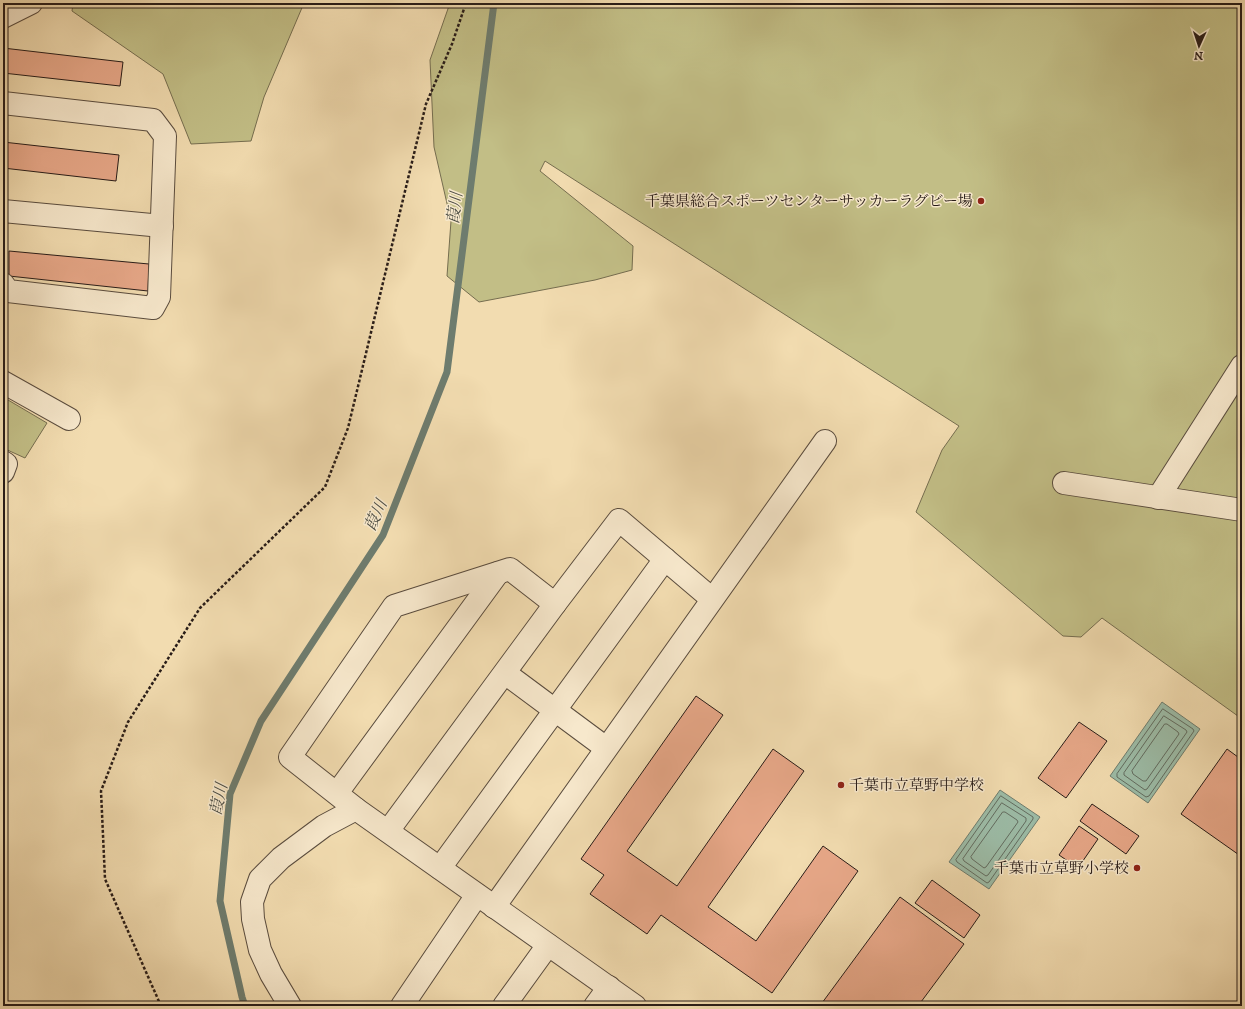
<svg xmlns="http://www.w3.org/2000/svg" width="1245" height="1009" font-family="'IM FELL DW Pica','Noto Serif JP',serif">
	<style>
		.green { fill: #c2be86; stroke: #756d4f }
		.water { fill: #9cbca7; stroke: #6e7c6e }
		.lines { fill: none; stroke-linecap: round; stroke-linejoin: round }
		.shore { stroke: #626c60; stroke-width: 1 }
		.stream { stroke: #6e7c6e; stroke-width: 7 }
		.building { fill: #e8a889; stroke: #281c18 }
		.minor-casing { stroke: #5a4c3e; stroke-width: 24 }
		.path { stroke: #281c18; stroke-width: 2.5; stroke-dasharray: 3 2; stroke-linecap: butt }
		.minor { stroke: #f7e8cc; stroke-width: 22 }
		.poi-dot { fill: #8f2418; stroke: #f7e8cc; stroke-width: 1.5 }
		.labels { text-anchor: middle; stroke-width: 3; stroke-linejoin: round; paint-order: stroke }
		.poi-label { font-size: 15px; fill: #281c18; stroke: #f7e8cc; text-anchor: end }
		.water-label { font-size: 16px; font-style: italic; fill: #4b4c43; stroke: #f7e8cc }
	</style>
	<rect width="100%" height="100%" fill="#f2dcb0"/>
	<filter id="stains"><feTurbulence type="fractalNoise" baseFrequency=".005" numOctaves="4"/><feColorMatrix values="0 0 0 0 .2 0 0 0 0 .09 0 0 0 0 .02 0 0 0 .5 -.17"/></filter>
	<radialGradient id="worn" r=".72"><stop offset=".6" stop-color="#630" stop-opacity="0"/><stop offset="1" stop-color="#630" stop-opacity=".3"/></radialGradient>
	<g class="green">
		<polygon points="73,3 304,3 264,97 251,141 191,144 163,74 72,11"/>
		<polygon points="450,3 1242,3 1242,719 1102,618 1081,637 1063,636 916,512 942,450 959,426 545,161 540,171 633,246 632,270 595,280 479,302 447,276 451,221 434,147 430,60"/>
		<polygon points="3,397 47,423 25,458 3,448"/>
	</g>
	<g class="water">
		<polygon points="1162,702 1200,729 1148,803 1110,776"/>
		<polygon points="1000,790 1040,817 989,889 949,862"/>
	</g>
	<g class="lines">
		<g class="shore">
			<polygon points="1163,709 1193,729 1194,731 1149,796 1146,797 1117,777 1117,774"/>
			<polygon points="1164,716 1186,730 1187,732 1147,789 1145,790 1124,775 1124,773"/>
			<polygon points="1165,724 1167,724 1178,732 1179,734 1146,781 1143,781 1133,774 1132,771"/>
			<polygon points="1001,796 1033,817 1033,819 989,882 987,883 957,862 956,860"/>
			<polygon points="1002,803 1026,818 1026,821 988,875 986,876 964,861 963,859"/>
			<polygon points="1003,812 1005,812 1017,820 1018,822 986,867 984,868 972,859 971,857"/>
		</g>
		<polyline class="stream" points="245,1006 242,997 220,901 230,794 261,721 383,535 447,372 494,3"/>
	</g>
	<g class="building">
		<polygon points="3,48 123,62 120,86 3,73"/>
		<polygon points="3,142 119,155 116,181 3,168"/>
		<polygon points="9,251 149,264 148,291 9,276"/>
		<polygon points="696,696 723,715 627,851 677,886 773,749 804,771 708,907 756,941 823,846 858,871 772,993 661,915 647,934 590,894 604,875 581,859"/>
		<polygon points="1079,722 1107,741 1066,798 1038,778"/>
		<polygon points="1227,749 1242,760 1242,857 1181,814"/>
		<polygon points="1092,804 1139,836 1126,854 1080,821"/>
		<polygon points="1079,826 1098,839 1078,868 1059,855"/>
		<polygon points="932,880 980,915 964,938 915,903"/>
		<polygon points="900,897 964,944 918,1006 826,1006 822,1003"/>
	</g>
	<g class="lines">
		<defs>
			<g id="minor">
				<polyline points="3,17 31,3"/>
				<polyline points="3,103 153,120 165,136 159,297 153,308 8,291 3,284"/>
				<polyline points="3,211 162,226"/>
				<polyline points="3,382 69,419"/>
				<polyline points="3,462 6,464 3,472"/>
				<polyline points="1064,483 1242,510"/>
				<polyline points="1158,498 1242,366"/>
				<polyline points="555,604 510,569 394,606 290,757 356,809 635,1006"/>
				<polyline points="505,673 606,748"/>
				<polyline points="337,793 498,573"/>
				<polyline points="388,831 555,604 619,520 712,599"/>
				<polyline points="440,868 665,559"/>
				<polyline points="494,907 825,441"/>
				<polyline points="290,1006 271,974 260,950 253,919 252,902 260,879 281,858 324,826 356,809"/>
				<polyline points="402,1006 477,895"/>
				<polyline points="504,1006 548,945"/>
				<polyline points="595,1006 609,987"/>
			</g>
		</defs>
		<use href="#minor" class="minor-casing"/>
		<polyline class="path" points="161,1006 105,879 101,791 128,722 200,608 325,487 348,428 426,104 452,44 466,3"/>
		<use href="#minor" class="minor"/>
	</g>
	<g class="poi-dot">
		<circle cx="981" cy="201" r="4"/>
		<circle cx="841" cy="785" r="4"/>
		<circle cx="1137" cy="868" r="4"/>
	</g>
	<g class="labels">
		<g class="poi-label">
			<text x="973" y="206">千葉県総合スポーツセンターサッカーラグビー場</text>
			<text x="849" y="790" text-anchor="start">千葉市立草野中学校</text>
			<text x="1129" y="873">千葉市立草野小学校</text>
		</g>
		<g class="water-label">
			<text transform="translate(454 208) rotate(-83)" y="6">葭川</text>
			<text transform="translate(375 515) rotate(-66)" y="6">葭川</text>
			<text transform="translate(218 799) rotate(-78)" y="6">葭川</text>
		</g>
	</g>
	<rect width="1245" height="1009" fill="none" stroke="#f2dcb0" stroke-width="16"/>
	<rect x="4" y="4" width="1237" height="1001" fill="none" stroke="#281c18" stroke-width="2"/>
	<rect x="8" y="8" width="1229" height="993" fill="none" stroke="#281c18"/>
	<g transform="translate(1199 46) rotate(183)" stroke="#f7e8cc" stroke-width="3" paint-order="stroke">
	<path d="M0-3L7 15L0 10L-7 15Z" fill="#281c18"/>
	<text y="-6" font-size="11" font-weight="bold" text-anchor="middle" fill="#281c18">N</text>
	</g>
	<rect width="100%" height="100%" filter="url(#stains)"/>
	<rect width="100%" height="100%" fill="url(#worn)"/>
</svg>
